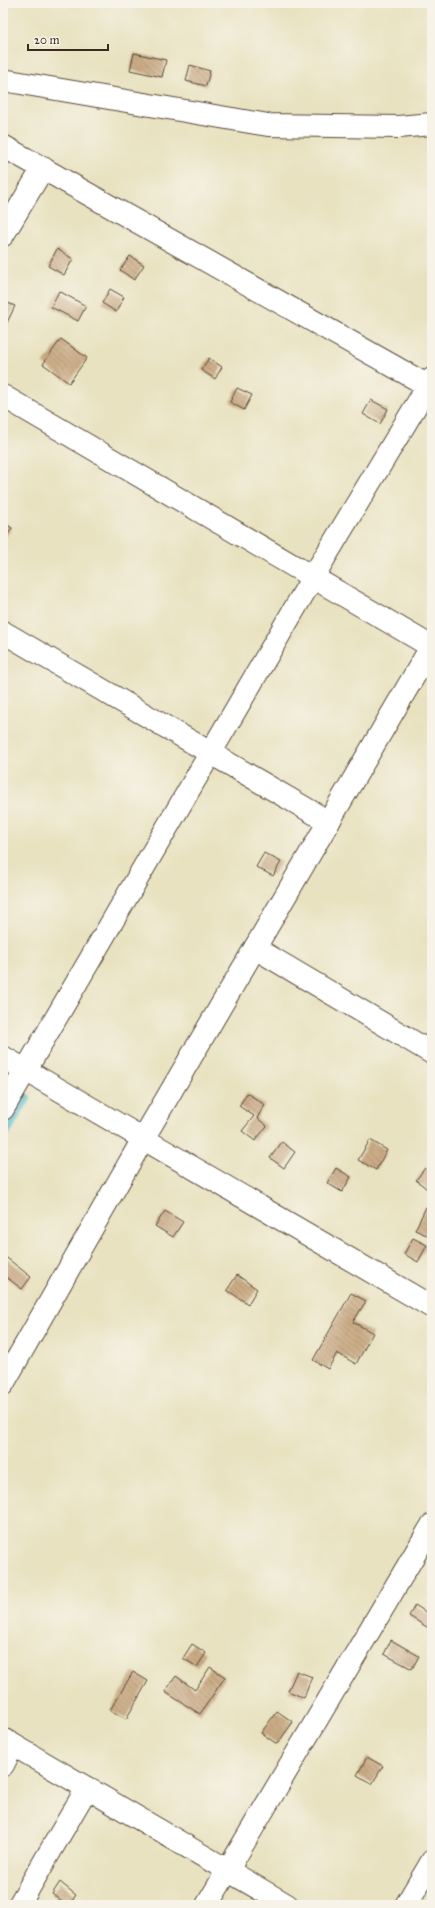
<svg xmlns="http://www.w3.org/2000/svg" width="435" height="1908" font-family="'IM FELL Great Primer',serif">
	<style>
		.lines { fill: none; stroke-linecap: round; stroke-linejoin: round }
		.stream { stroke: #53bece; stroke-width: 8 }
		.building { fill: url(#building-back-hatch) }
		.street-casing { stroke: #554636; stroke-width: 24 }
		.street { stroke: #fff; stroke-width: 22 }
	</style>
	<defs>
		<pattern id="building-back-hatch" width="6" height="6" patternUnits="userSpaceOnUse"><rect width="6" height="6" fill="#cbac86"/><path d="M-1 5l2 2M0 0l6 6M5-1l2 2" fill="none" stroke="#a68c6d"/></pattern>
	</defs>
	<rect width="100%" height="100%" fill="#f7f3e8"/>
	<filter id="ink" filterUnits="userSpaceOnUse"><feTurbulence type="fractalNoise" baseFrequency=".025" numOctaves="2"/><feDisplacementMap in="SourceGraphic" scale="8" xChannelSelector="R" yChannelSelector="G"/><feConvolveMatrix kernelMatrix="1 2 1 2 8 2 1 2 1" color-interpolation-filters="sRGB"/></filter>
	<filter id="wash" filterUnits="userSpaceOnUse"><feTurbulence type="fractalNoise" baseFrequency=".012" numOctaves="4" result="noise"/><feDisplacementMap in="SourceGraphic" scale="16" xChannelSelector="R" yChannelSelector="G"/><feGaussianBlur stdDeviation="0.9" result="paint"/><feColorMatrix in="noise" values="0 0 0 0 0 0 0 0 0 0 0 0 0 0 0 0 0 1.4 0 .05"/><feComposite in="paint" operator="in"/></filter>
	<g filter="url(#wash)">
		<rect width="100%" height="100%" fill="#e8e2c0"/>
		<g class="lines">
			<polyline class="stream" points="3,1138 27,1098"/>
		</g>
		<g id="blocks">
			<g class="building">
				<polygon points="134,53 166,60 162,77 130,70"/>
				<polygon points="190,65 210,71 206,86 186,81"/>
				<polygon points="57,249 73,259 64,275 48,266"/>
				<polygon points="130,256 144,265 134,280 120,270"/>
				<polygon points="110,289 124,297 116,312 102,303"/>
				<polygon points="59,291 86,306 78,321 51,307"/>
				<polygon points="3,301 15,306 3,331"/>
				<polygon points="61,339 87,358 69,383 43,364"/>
				<polygon points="209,358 222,367 215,379 201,370"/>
				<polygon points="237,388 252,395 244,410 230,402"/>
				<polygon points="371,400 388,409 380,424 363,414"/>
				<polygon points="3,522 12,528 3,541"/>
				<polygon points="264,853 281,862 273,876 256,867"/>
				<polygon points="247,1093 265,1105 257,1118 267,1126 255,1141 242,1131 254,1116 239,1106"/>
				<polygon points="370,1140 387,1150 376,1170 358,1160"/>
				<polygon points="282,1142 295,1152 284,1168 270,1158"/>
				<polygon points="336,1168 351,1177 342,1192 327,1183"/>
				<polygon points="425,1168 432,1174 432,1193 416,1180"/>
				<polygon points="426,1207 432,1210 431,1237 415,1230"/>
				<polygon points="165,1211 183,1222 173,1237 155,1226"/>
				<polygon points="413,1238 427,1245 418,1262 404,1254"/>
				<polygon points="3,1255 31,1277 22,1289 3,1275"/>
				<polygon points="237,1275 257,1289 248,1304 227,1290"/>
				<polygon points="351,1293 366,1301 353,1322 373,1333 356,1364 337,1353 328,1369 313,1360"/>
				<polygon points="415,1605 432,1616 432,1625 430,1629 409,1616"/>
				<polygon points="391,1640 419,1656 412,1669 384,1654"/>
				<polygon points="192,1644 206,1653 197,1667 183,1658"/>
				<polygon points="210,1667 225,1677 200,1714 165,1692 176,1676 195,1690"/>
				<polygon points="297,1671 312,1677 304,1698 288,1691"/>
				<polygon points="133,1672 148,1681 126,1719 110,1710"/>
				<polygon points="277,1711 293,1722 277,1744 261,1733"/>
				<polygon points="367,1757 383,1766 372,1784 357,1775"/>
				<polygon points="60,1882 76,1895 69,1905 66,1905 52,1894"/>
			</g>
		</g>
	</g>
	<g filter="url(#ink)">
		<use href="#blocks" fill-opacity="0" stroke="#554636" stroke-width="1"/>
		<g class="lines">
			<defs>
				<g id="street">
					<polyline points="3,80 268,125 398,127 432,124"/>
					<polyline points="3,146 432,388"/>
					<polyline points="3,235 43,168"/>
					<polyline points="3,396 432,647"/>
					<polyline points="3,632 329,822"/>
					<polyline points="255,948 432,1053"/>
					<polyline points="3,1057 432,1307"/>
					<polyline points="3,1109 313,577 432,379"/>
					<polyline points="3,1384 143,1139 431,647"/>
					<polyline points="3,1739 287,1905"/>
					<polyline points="3,1765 13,1745"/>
					<polyline points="19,1905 87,1788"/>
					<polyline points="207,1905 432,1525"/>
					<polyline points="406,1905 432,1861"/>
				</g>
			</defs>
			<use href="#street" class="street-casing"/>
			<use href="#street" class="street"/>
		</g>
	</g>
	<rect width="435" height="1908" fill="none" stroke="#f7f3e8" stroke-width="16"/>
	<path d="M28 44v6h80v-6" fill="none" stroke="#3b2a1e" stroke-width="2"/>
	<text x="34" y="44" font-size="12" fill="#3b2a1e" stroke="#f7f3e8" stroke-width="3" paint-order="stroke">20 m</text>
</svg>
